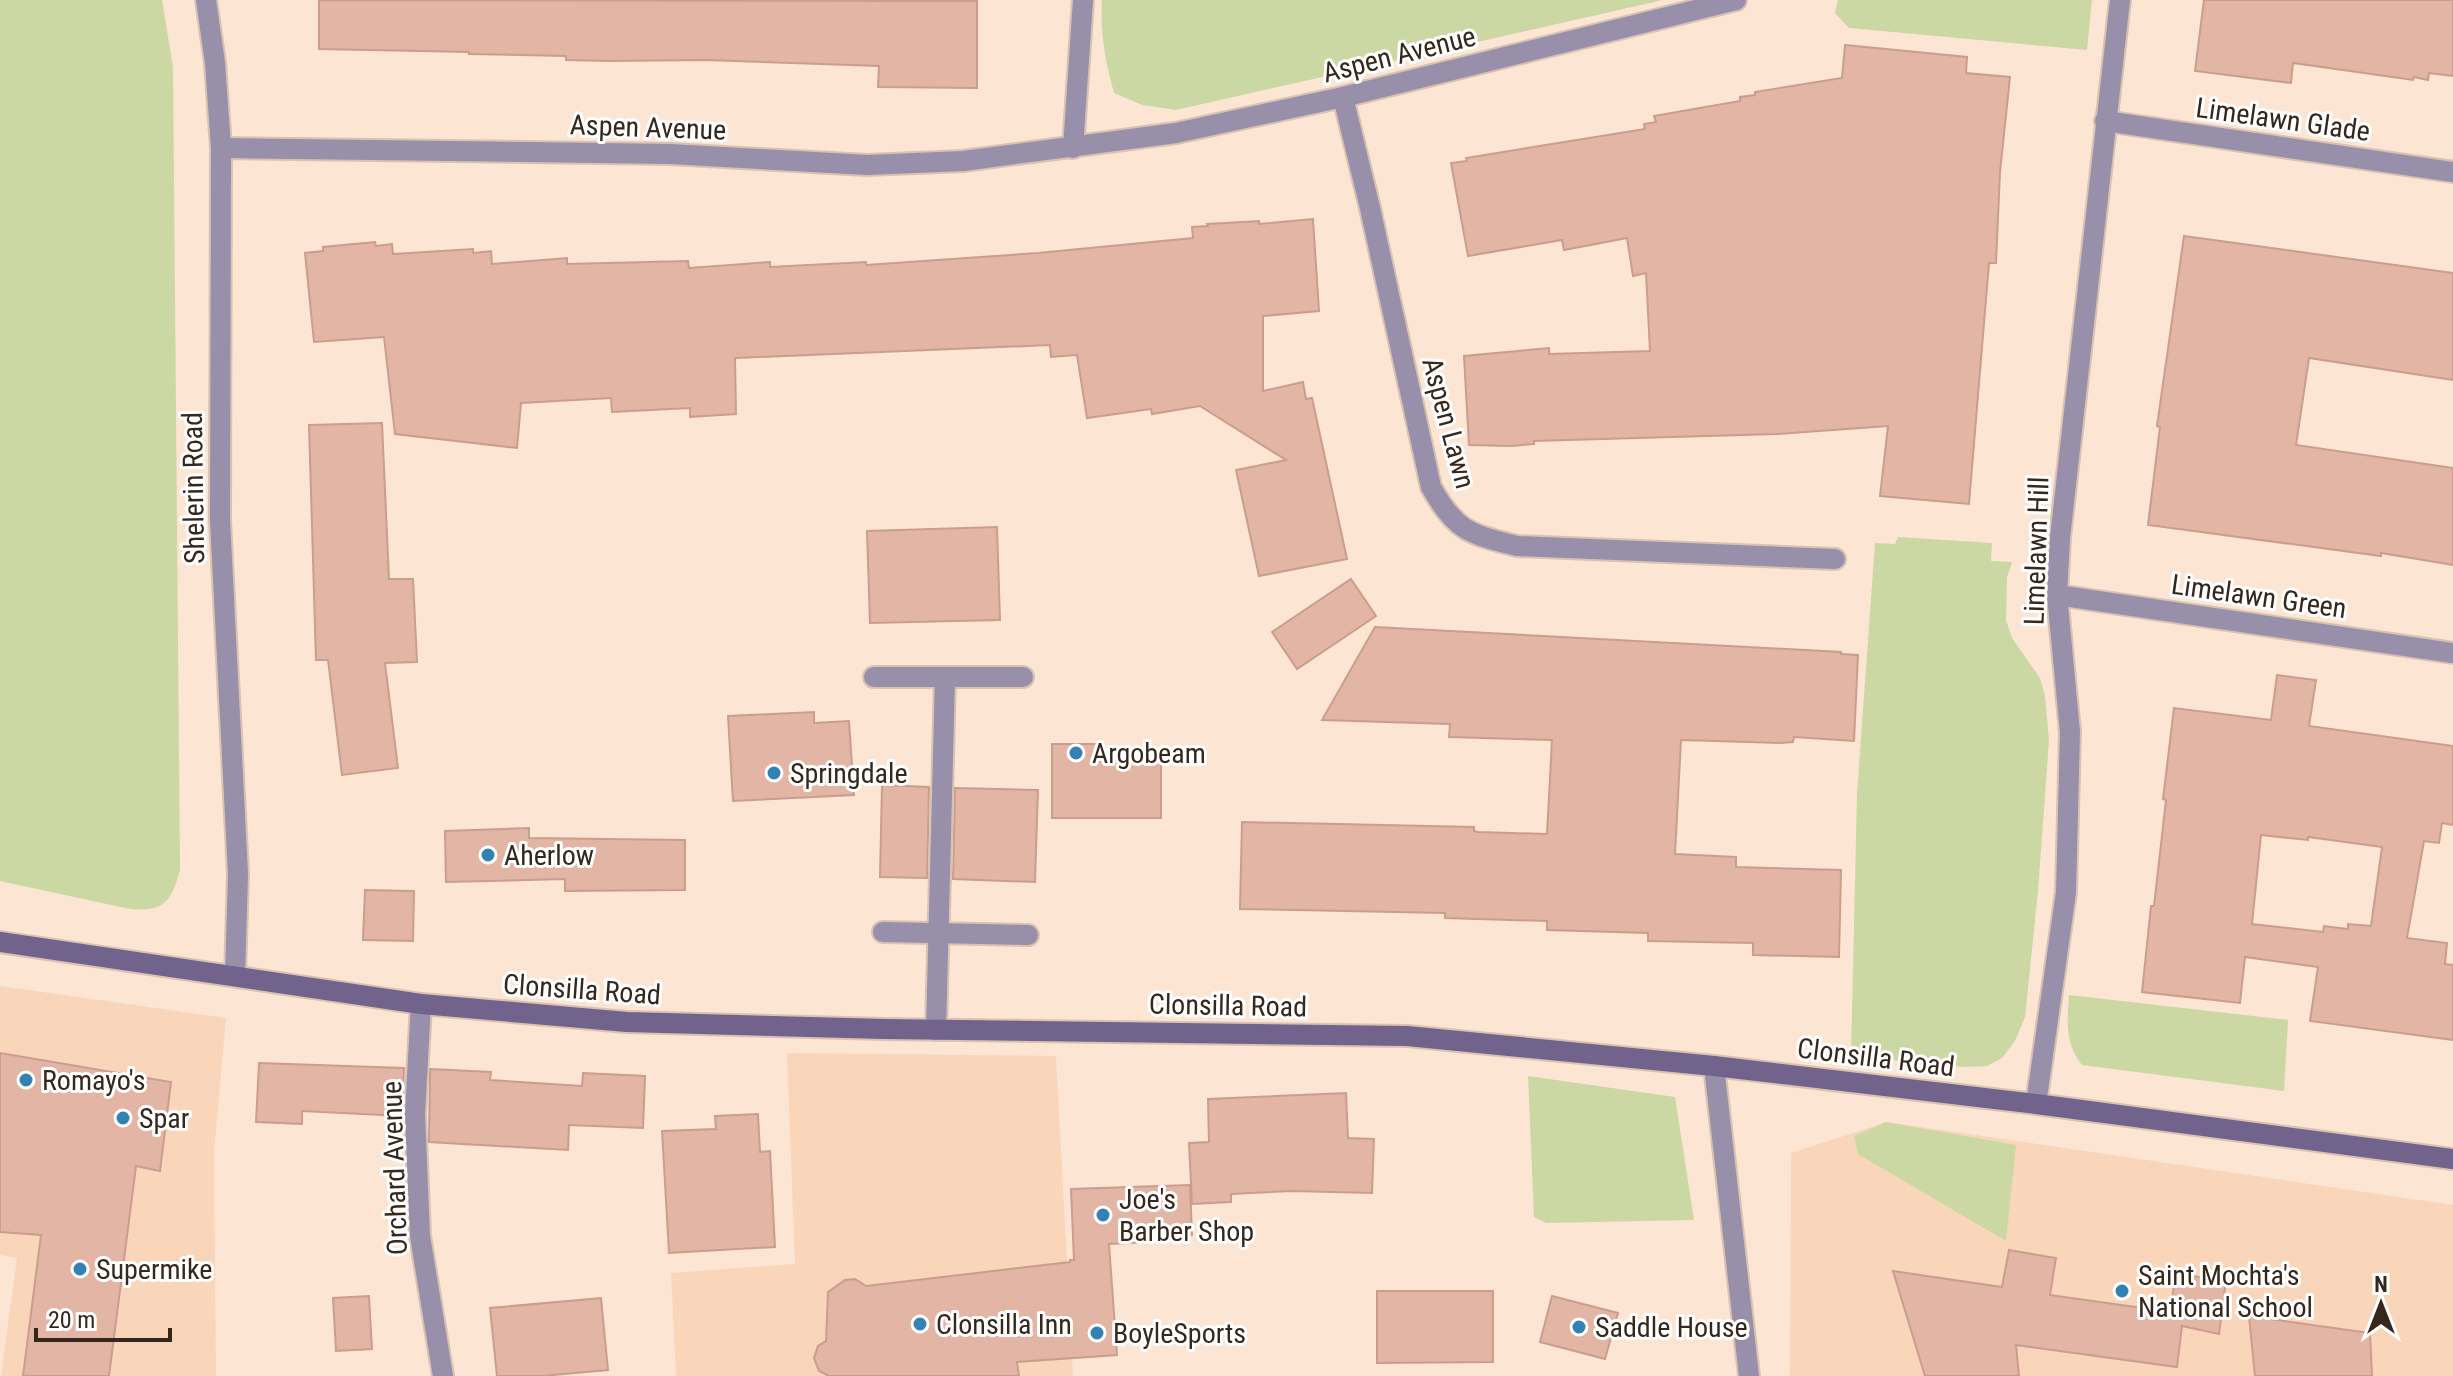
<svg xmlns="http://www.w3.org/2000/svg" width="2453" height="1376" font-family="'Roboto Condensed',sans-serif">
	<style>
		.built { fill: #f9d6ba }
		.green { fill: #cbd8a4 }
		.building { fill: #e3b5a5; stroke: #ca9d8e; stroke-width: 2; fill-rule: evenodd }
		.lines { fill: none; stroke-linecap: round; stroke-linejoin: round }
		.minor-casing { stroke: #d8c3b2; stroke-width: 24 }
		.tertiary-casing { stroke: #d8c3b2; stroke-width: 24 }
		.secondary-casing { stroke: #d8c3b2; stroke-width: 24 }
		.minor { stroke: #988fab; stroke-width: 20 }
		.tertiary { stroke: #988fab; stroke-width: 20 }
		.secondary { stroke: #71638c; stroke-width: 20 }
		.poi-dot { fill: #3283b4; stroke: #fff; stroke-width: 3 }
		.labels { text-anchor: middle; stroke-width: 6; stroke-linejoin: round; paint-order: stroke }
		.street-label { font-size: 28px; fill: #35271c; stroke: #fff }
		.poi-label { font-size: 28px; fill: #35271c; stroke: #fff; text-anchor: start }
	</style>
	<rect width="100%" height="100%" fill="#fce5d3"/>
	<g class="built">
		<polygon points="0,986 226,1018 214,1154 216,1376 1,1376 17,1258 0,1255"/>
		<polygon points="787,1053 1056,1056 1073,1376 676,1376 671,1273 795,1264"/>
		<polygon points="1887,1122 2453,1205 2453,1376 1790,1376 1791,1153"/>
	</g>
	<g class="green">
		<path d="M0,0H162L173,67L180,870C171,902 164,912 130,909L0,881Z"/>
		<path d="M1102,0H1663L1176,110L1142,105L1114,93C1105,61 1100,33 1102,0Z"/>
		<polygon points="1838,0 2092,0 2087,50 1849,28 1835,13"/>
		<polygon points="1898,537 1992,543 1991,561 2012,562 2007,577 2006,620 2012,638 2040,678 2045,696 2049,740 2038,891 2025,1017 2015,1041 2002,1058 1987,1066 1964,1067 1851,1056 1857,794 1875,543 1895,544"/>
		<path d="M2069,995L2288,1020L2284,1091L2082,1065C2065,1044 2067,1022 2069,995Z"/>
		<polygon points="1528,1076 1675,1097 1694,1220 1546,1223 1534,1217"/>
		<polygon points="1886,1122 2016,1145 2006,1241 1858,1154 1854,1136"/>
	</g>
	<g class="building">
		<polygon points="319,0 977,1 977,88 878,87 879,66 706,60 608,61 566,60 566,56 469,54 469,52 319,49"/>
		<polygon points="2204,0 2453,0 2453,76 2429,73 2428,80 2414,77 2413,80 2293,63 2291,83 2195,71"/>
		<polygon points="1845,45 1967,57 1966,73 2010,77 2000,172 1996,263 1989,263 1969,504 1880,496 1888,426 1777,434 1534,441 1534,444 1511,446 1469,445 1464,356 1549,348 1549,354 1650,351 1646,273 1633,276 1627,238 1564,250 1562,240 1468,256 1451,163 1467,161 1466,158 1645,129 1644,124 1656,122 1654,116 1740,101 1740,97 1755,95 1755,92 1842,78"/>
		<polygon points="1313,219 1319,311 1263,316 1263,391 1303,382 1306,399 1312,398 1347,559 1259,576 1236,470 1286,460 1200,406 1152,414 1151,409 1087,418 1077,355 1051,357 1050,345 735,358 736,414 690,417 690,408 612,412 611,398 521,403 517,448 395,434 384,337 314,342 305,253 323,251 323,247 375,242 376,246 392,244 393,254 473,249 473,253 491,251 492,264 567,258 567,264 688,261 689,268 770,262 770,267 866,262 866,265 1038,253 1193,238 1192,227 1208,226 1207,224 1259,221 1259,224"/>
		<polygon points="2184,236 2453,273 2453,380 2309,358 2296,445 2453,468 2453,565 2381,553 2381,556 2148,525 2160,427 2157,426"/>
		<polygon points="382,423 389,579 413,579 417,662 385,663 398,768 342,775 328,660 316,660 309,425"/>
		<polygon points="997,527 1000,620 870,623 867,531"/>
		<polygon points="1351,579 1376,616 1297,669 1272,632"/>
		<polygon points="1375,627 1841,652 1841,654 1858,655 1854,741 1794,737 1793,742 1781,743 1681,740 1675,854 1736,857 1736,867 1841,870 1839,957 1753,955 1753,943 1648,941 1648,933 1547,930 1547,921 1445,918 1445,913 1240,909 1242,822 1474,827 1474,831 1478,832 1547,834 1552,740 1449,737 1450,724 1322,720"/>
		<path d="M2277,675L2316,680L2309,726L2453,746V825L2442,823L2439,843L2424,841L2407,938L2447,943L2445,964L2453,965V1040L2310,1021L2318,967L2245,957L2240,1003L2142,992L2151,906H2154L2166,800L2163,799L2174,708L2271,720ZM2261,835L2308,840V837L2382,847L2371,926L2348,924V929L2324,926L2323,932L2252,924Z"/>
		<polygon points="814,712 814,723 849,721 854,795 733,801 728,716"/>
		<polygon points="1052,744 1100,744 1100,761 1161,761 1161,818 1052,818"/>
		<polygon points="882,785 929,787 927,878 880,877"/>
		<polygon points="955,788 1038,790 1035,882 953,879"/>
		<polygon points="529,828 529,838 685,840 685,890 565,891 565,879 446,882 445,831"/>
		<polygon points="365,890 414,891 413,941 363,940"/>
		<polygon points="0,1053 171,1082 160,1171 136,1166 109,1376 23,1376 41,1235 0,1232"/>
		<polygon points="259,1063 404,1068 402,1116 302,1111 302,1124 256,1122"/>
		<polygon points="430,1069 491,1072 490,1080 582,1086 583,1073 645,1076 643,1128 569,1125 568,1150 429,1142"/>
		<polygon points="1346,1093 1348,1138 1374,1139 1372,1193 1291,1191 1231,1194 1231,1202 1192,1204 1189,1143 1209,1142 1208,1099"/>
		<polygon points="758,1114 760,1152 770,1151 775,1247 669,1253 662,1131 716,1129 715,1116"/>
		<polygon points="1190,1185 1192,1235 1149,1238 1149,1242 1109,1244 1117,1355 1017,1362 1019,1376 829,1376 819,1371 814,1358 818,1346 826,1341 828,1292 845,1280 855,1279 866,1286 1070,1262 1070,1260 1074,1260 1071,1189"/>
		<polygon points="2009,1250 2056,1258 2050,1295 2171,1312 2175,1274 2226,1280 2219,1334 2182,1326 2177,1367 2016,1345 2019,1376 1925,1376 1893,1271 2002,1287"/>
		<polygon points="1377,1291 1493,1291 1493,1362 1377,1363"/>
		<polygon points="369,1296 372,1349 336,1351 333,1298"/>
		<polygon points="1552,1296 1618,1313 1605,1359 1540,1342"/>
		<polygon points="601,1298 608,1370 542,1376 497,1376 490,1308"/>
		<polygon points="2249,1316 2370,1333 2372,1376 2255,1376"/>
	</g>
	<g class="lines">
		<defs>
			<g id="minor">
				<path d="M1343,97L1370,208L1431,487C1456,532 1470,534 1517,546L1835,559"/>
				<polyline points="2105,121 2453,172"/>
				<polyline points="221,148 670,154 867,165 963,161 1176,133 1343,97 1736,0"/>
				<polyline points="1073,148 1083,0"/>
				<polyline points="2057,595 2453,653"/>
				<polyline points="874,677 1023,677"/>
				<polyline points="883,932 1028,935"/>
				<polyline points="421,1004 415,1114 420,1236 443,1376"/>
				<polyline points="936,1030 945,677"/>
				<polyline points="1714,1066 1749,1376"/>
				<polyline points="2036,1104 2066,892 2070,732 2057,595 2060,538 2120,0"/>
			</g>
			<polyline id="tertiary" points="206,0 215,63 221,148 220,520 238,874 235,976"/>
			<polyline id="secondary" points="0,942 421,1004 627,1022 884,1029 1407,1036 1714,1066 2036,1104 2453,1159"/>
		</defs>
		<use href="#minor" class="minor-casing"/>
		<use href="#tertiary" class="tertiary-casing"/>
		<use href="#secondary" class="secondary-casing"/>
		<use href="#minor" class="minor"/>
		<use href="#tertiary" class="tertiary"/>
		<use href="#secondary" class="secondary"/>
	</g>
	<g class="poi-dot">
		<circle cx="1076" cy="753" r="8"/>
		<circle cx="774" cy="773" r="8"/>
		<circle cx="488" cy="855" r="8"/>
		<circle cx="26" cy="1080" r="8"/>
		<circle cx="123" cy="1118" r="8"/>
		<circle cx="1103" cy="1215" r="8"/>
		<circle cx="80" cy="1269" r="8"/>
		<circle cx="2122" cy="1291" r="8"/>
		<circle cx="920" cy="1324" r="8"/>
		<circle cx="1579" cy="1327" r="8"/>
		<circle cx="1097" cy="1333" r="8"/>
	</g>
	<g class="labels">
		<g class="street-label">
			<text transform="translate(1399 54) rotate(-14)" y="10">Aspen Avenue</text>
			<text transform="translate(2283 119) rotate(8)" y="10">Limelawn Glade</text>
			<text transform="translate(648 127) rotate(2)" y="10">Aspen Avenue</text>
			<text transform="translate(1449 423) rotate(75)" y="10">Aspen Lawn</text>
			<text transform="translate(193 488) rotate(-91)" y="10">Shelerin Road</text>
			<text transform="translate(2036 551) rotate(-88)" y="10">Limelawn Hill</text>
			<text transform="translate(2259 596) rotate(8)" y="10">Limelawn Green</text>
			<text transform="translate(582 989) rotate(4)" y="10">Clonsilla Road</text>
			<text transform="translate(1228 1005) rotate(1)" y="10">Clonsilla Road</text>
			<text transform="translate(1876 1057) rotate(7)" y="10">Clonsilla Road</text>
			<text transform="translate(394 1168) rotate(-92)" y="10">Orchard Avenue</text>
		</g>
		<g class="poi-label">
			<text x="1092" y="763">Argobeam</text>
			<text x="790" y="783">Springdale</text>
			<text x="504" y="865">Aherlow</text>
			<text x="42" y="1090">Romayo's</text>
			<text x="139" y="1128">Spar</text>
			<text x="1119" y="1209">Joe's<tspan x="1119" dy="32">Barber Shop</tspan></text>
			<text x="96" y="1279">Supermike</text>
			<text x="2138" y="1285">Saint Mochta's<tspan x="2138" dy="32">National School</tspan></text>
			<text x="936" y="1334">Clonsilla Inn</text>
			<text x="1595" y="1337">Saddle House</text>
			<text x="1113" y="1343">BoyleSports</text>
		</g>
	</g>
	<g transform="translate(2381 1304)" stroke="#ffffff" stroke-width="6" paint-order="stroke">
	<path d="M0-6L14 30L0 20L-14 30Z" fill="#35271c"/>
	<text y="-12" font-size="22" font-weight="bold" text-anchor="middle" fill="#35271c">N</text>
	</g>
	<path d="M36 1328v12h134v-12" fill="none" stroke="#35271c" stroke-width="4"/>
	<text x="48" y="1328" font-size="24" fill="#35271c" stroke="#ffffff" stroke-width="6" paint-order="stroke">20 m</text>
</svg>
